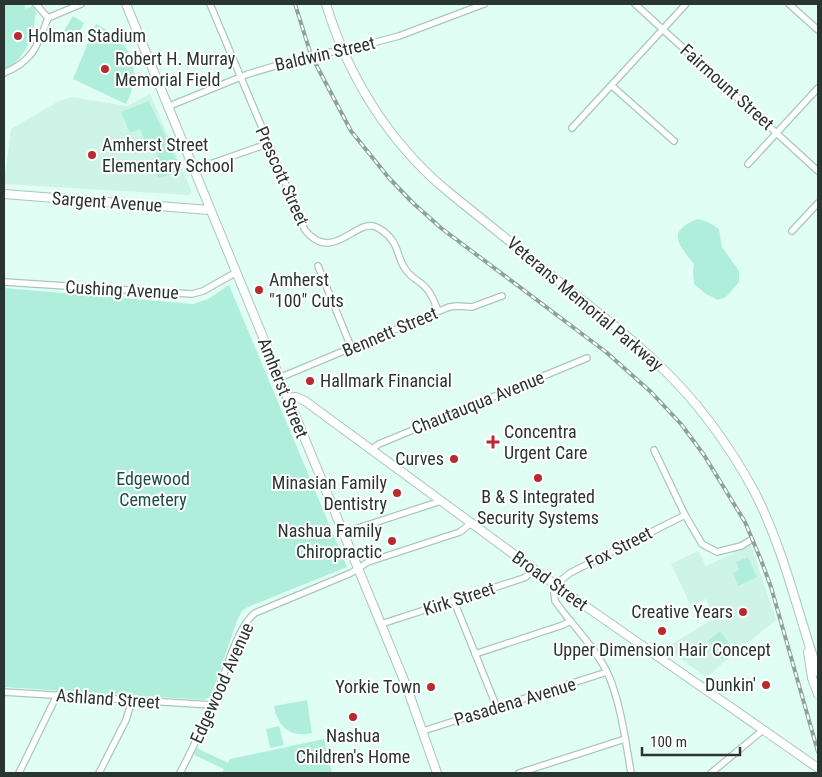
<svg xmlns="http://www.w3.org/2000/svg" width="822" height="777" font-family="'Roboto Condensed',sans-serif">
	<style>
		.built { fill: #cef4e7 }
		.green { fill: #aeeedb }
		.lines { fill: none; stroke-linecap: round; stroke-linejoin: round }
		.street-casing { stroke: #aac7bd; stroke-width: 8 }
		.secondary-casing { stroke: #aac7bd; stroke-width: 10 }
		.street { stroke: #fff; stroke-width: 5.5 }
		.secondary { stroke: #fff; stroke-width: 8 }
		.rail-casing { stroke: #8ca29b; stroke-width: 4 }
		.rail { stroke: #fff; stroke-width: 2; stroke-dasharray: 5.5; stroke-linecap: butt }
		.street-bridge-casing { stroke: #aac7bd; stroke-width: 8; stroke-linecap: butt }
		.street-bridge { stroke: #fff; stroke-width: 5.5 }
		.poi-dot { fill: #ba2930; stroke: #fff; stroke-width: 2 }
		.labels { text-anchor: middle; stroke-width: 4; stroke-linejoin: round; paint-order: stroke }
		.poi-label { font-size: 18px; fill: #293531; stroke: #fff; text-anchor: start }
		.street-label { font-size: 18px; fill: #293531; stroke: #fff }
		.park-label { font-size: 18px; fill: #1e4e42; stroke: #fff }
	</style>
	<rect width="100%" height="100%" fill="#e0fef4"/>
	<g class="built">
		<polygon points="150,94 192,192 189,195 4,184 11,129 59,101 72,97 127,106"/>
		<polygon points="751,545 776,620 706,677 665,648 715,618 706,599 691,606 671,564 698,551 706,566"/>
	</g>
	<g class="green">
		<path d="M4,4H24L26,9L33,5L37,14L35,15C35,33 27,53 13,64L14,65L4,69Z"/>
		<polygon points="73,16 84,23 74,41 62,34"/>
		<path d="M96,24C130,40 144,69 126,104L73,79Z"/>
		<polygon points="149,101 182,171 158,178 150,165 157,158 155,142 147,146 140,129 130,133 121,112"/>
		<path d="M698,219L708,222L719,229L722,247L739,271V282L726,297L718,300L706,294L694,284L693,273L694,264C679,245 665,231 698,219Z"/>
		<polygon points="229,285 347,567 248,607 242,611 237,621 211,696 205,700 4,687 4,288 193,304 208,299"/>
		<polygon points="748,557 757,577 738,586 733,573 739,570 736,562"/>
		<polygon points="720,631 734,650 722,659 708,641"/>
		<path d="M307,700L312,733C290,738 278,727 274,706Z"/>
		<polygon points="279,726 284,745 270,748 266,729"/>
		<polygon points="324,739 332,773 222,773 224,769 194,755 197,748 228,763 230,759"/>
	</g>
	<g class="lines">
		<defs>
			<g id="street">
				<polyline points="36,4 48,18"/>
				<path d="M210,4L305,230C331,263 354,222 373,226C377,227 380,229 383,231C401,245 395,255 406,270C411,278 420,281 426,288C432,294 435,303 438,311"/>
				<polyline points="635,4 818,171"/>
				<polyline points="789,4 818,30"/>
				<polyline points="48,18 81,4"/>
				<polyline points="361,46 399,36 484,4"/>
				<path d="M4,73C33,61 38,45 48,18"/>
				<polyline points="612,86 674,141"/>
				<polyline points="167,107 248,74 302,58"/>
				<polyline points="572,128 686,4"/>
				<polyline points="748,164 818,88"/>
				<polyline points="193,170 267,144"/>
				<polyline points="792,231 818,203"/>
				<polyline points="318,266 351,347"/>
				<polyline points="4,282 192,294 203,291 235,273"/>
				<polyline points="279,378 449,307 457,306 472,307 502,296"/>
				<polyline points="371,450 379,444 587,358"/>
				<polyline points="654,450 685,515 702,544 717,552 741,546 749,541"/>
				<polyline points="343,533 441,501"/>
				<polyline points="454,601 497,708"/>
				<polyline points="381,624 524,578 535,570"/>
				<polyline points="475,654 563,625 571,621"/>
				<polyline points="4,692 212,705"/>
				<polyline points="423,731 607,672"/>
				<polyline points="19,773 57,695"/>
				<polyline points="99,773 126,720 132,700"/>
				<path d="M180,773C193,748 205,722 216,696C225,674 237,627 255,613L351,573L368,562L460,532L471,523"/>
				<polyline points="519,773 625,739"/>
				<path d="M631,773C626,743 620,699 607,672C594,646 572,625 555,601L554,592L560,581L570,573L685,515"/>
				<polyline points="711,773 763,730"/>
			</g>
			<g id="secondary">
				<polyline points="126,4 406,685 437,773"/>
				<path d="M326,4C348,76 388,141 446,190C487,223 528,256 569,290C600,314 631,338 659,365C697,401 729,445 754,491C784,549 797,611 818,672"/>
				<polyline points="4,194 209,210"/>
				<polyline points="287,398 296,397 305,401 568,594 818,768"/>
				<polyline points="808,652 812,678 818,694"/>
			</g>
		</defs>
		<use href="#street" class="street-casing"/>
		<use href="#secondary" class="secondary-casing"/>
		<use href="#street" class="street"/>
		<use href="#secondary" class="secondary"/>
		<defs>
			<polyline id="rail" points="295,4 311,55 351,131 389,178 412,202 441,228 606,352 651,392 681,424 704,455 745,522 761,560 771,587 818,752"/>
		</defs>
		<use href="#rail" class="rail-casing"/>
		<use href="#rail" class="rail"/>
		<defs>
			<polyline id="street-bridge" points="302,58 361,46"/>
		</defs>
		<use href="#street-bridge" class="street-bridge-casing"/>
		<use href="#street-bridge" class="street-bridge"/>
	</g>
	<g class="poi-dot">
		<circle cx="18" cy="36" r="5"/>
		<circle cx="105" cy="69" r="5"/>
		<circle cx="92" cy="155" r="5"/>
		<circle cx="259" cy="290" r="5"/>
		<circle cx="310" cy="381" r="5"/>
		<path d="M490.5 434.5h5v5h5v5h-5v5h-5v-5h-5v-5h5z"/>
		<circle cx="454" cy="459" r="5"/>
		<circle cx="538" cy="478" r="5"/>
		<circle cx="397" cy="493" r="5"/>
		<circle cx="392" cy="541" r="5"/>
		<circle cx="743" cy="612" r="5"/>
		<circle cx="662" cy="631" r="5"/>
		<circle cx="766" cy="685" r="5"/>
		<circle cx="431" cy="687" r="5"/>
		<circle cx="353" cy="717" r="5"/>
	</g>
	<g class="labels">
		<g class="poi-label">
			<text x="28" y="42">Holman Stadium</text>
			<text x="115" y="65">Robert H. Murray<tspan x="115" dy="21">Memorial Field</tspan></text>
			<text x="102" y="151">Amherst Street<tspan x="102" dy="21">Elementary School</tspan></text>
			<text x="269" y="286">Amherst<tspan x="269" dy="21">"100" Cuts</tspan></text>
			<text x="320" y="387">Hallmark Financial</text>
			<text x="504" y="438">Concentra<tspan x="504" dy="21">Urgent Care</tspan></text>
			<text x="444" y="465" text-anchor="end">Curves</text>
			<text x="387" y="489" text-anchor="end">Minasian Family<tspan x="387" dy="21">Dentistry</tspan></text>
			<text x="538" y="503" text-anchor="middle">B &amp; S Integrated<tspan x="538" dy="21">Security Systems</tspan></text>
			<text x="382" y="537" text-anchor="end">Nashua Family<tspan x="382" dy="21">Chiropractic</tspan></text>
			<text x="733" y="618" text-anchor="end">Creative Years</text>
			<text x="662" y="656" text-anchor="middle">Upper Dimension Hair Concept</text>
			<text x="756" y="691" text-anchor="end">Dunkin'</text>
			<text x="421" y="693" text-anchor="end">Yorkie Town</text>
			<text x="353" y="742" text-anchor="middle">Nashua<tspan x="353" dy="21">Children's Home</tspan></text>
		</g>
		<g class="street-label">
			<text transform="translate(325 54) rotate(-13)" y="6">Baldwin Street</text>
			<text transform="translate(727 87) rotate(42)" y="6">Fairmount Street</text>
			<text transform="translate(282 176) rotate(66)" y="6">Prescott Street</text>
			<text transform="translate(107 202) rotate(4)" y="6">Sargent Avenue</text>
			<text transform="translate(122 290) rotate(3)" y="6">Cushing Avenue</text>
			<text transform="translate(585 304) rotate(40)" y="6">Veterans Memorial Parkway</text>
			<text transform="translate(390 332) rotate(-23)" y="6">Bennett Street</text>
			<text transform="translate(283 388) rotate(68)" y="6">Amherst Street</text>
			<text transform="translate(478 403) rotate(-22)" y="6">Chautauqua Avenue</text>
			<text transform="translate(619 548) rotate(-27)" y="6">Fox Street</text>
			<text transform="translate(550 581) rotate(36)" y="6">Broad Street</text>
			<text transform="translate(459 599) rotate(-18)" y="6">Kirk Street</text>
			<text transform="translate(222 683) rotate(-66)" y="6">Edgewood Avenue</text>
			<text transform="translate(108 699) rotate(4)" y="6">Ashland Street</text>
			<text transform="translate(515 702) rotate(-17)" y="6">Pasadena Avenue</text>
		</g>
		<g class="park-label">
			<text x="153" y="485">Edgewood<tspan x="153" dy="21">Cemetery</tspan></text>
		</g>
	</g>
	<rect width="822" height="777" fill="none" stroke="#293531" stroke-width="10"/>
	<path d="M642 747v8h98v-8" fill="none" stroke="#293531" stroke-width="2.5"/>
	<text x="650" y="747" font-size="15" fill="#293531" stroke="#ffffff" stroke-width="4" paint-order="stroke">100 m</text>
</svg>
